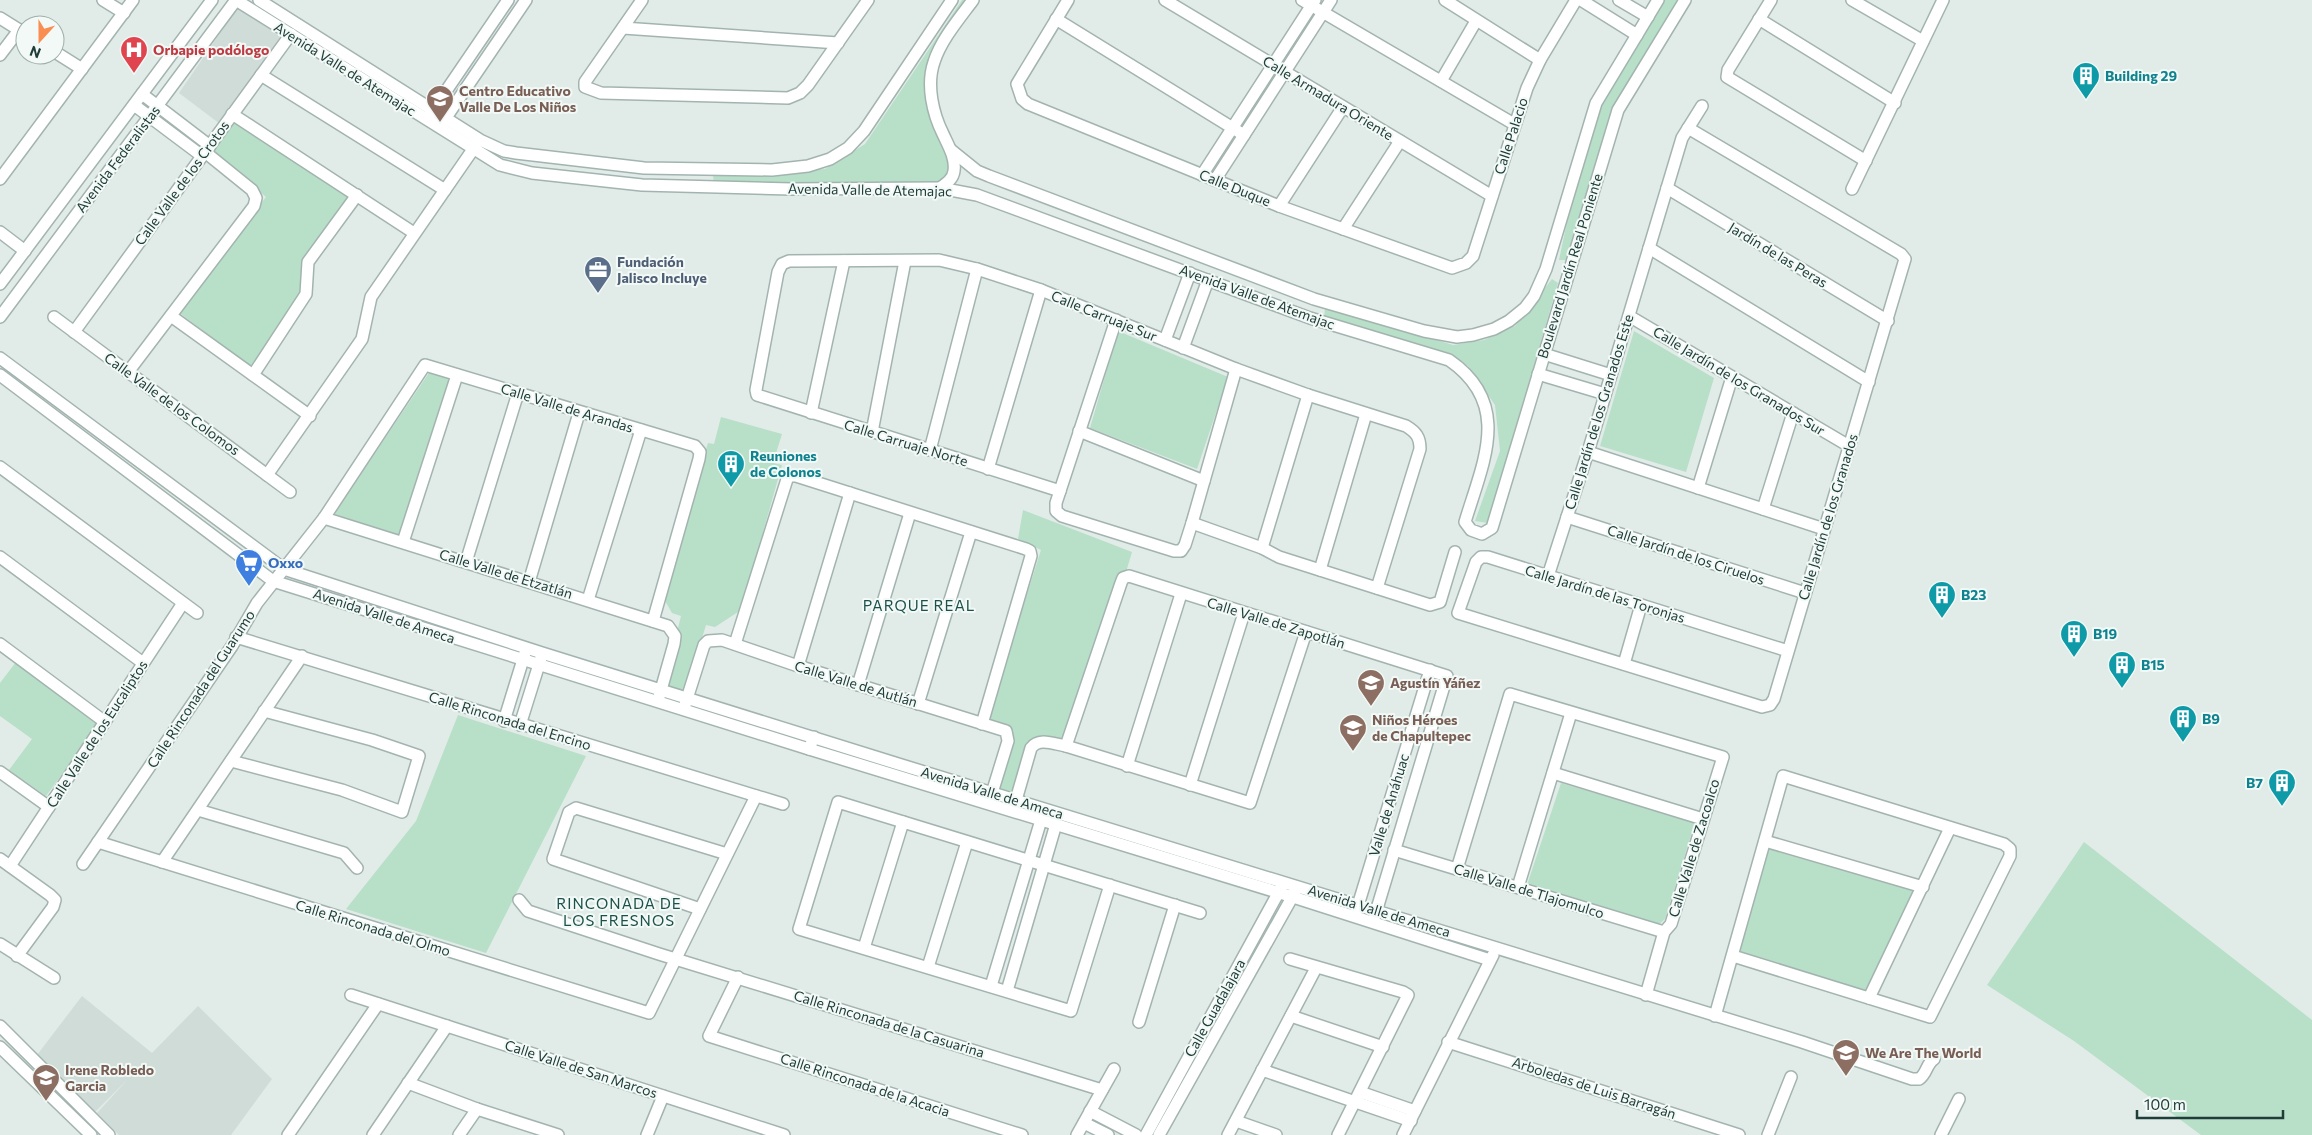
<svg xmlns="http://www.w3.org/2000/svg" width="2312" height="1135" font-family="Commissioner,sans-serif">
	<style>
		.built { fill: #cfdcd8 }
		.green { fill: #b8dfc7 }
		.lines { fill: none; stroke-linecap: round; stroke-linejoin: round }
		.minor-casing { stroke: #a3b4b0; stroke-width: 14 }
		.minor { stroke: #fff; stroke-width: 11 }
		.labels { text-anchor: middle; stroke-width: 4; stroke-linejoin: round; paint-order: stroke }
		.health-label { font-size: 14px; font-weight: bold; fill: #be3a42; stroke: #f2f9f6; text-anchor: start }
		.street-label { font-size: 14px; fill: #203e39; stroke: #f2f9f6 }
		.culture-label { font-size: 14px; font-weight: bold; fill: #0d838f; stroke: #f2f9f6; text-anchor: start }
		.education-label { font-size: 14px; font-weight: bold; fill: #785e54; stroke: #f2f9f6; text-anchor: start }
		.service-label { font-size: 14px; font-weight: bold; fill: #4e5e75; stroke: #f2f9f6; text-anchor: start }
		.shop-label { font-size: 14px; font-weight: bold; fill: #366cbe; stroke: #f2f9f6; text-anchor: start }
		.neighbourhood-label { font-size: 15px; letter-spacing: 1px; fill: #1b514a; stroke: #f2f9f6 }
	</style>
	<rect width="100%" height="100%" fill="#e1ece8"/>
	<g class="built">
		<polygon points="238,7 282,38 220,124 179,93"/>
		<polygon points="82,996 152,1053 198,1006 272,1079 231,1135 119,1135 97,1113 128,1079 95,1112 37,1055"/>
	</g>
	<g class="green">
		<polygon points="962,0 971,0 944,39 930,81 952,161 950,180 940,188 714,184 713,175 825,169 865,144"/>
		<polygon points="1665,0 1678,0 1613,111 1568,260 1559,260 1572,198 1600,105"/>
		<polygon points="233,118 352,195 306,262 304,293 253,369 177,311 266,197 210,149"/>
		<polygon points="1552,279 1558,283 1488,523 1475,521 1500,451 1495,405 1468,366 1444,353 1324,319 1325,307 1453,345 1484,340 1515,326"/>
		<polygon points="1118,331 1228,377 1197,469 1090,428"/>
		<polygon points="1634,331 1714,378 1686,472 1600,446"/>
		<polygon points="431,370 446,376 450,383 400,540 337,520 335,512"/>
		<polygon points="721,417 782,434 773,463 782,465 741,610 715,627 706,625 686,691 664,685 681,616 672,613 660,592 708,443 714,444"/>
		<polygon points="1023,510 1132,552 1126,572 1120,576 1062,739 1042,737 1014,794 996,790 1011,742 987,720 1041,550 1018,539"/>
		<polygon points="16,662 100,722 46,796 9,770 32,739 0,716 0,683"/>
		<polygon points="458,715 586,756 486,953 346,909 416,821"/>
		<polygon points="1561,783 1695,822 1665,919 1658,925 1527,885"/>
		<polygon points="2084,842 2312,1020 2312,1135 2201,1135 2074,1041 1987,985"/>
		<polygon points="1768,846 1914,891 1867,991 1737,951"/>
	</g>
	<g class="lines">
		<defs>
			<g id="minor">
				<polyline points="103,0 124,13"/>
				<path d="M236,0L500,165L532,173L642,185L791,189L940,188L977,195L1310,318L1449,360C1513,404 1483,462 1465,522L1471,530L1482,534L1492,528L1618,110L1685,0"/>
				<polyline points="259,0 480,140 504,151 516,153 644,168 772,170 808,166 830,159 848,148 864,131 952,0"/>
				<polyline points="642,0 585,82 585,87 601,93 788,98 800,93 808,85 868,0"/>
				<polyline points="1068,0 1017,84 1022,99 1028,104 1279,206 1452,268 1466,263 1473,256 1527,88 1540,60 1576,0"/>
				<polyline points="1165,0 1492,196"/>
				<polyline points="1302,0 1514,124"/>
				<polyline points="1445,0 1540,60"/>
				<polyline points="1581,0 1637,35"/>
				<polyline points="1619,0 1648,17"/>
				<polyline points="1771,0 1728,70 1727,77 1866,161"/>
				<polyline points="1852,0 1923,41"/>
				<polyline points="0,18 24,33"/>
				<polyline points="1056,19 1244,135"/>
				<polyline points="1759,19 1895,103"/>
				<polyline points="623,28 838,43"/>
				<polyline points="55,52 82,69"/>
				<polyline points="0,55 19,30"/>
				<polyline points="261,75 445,190"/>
				<polyline points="1441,81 1476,21"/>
				<polyline points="142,94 210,146"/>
				<polyline points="134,105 202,156"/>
				<polyline points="232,114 414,233"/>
				<polyline points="429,116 508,0"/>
				<polyline points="443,122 526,0"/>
				<polyline points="1688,128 1901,254 1905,259 1774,699 1770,705 1762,707 1458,613 1476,562 1481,557 1488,557 1788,651"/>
				<polyline points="951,150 977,171 989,176 1314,299 1424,331 1457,337 1473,335 1494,329 1509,321 1525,308 1534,296 1546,269 1596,103 1658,0"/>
				<polyline points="1202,175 1315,0"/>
				<polyline points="0,179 133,0"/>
				<polyline points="1215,180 1331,0"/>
				<path d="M940,188C947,183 953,179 954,171C956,158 948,145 943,134C933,114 926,85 934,62C941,40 959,19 973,0"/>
				<polyline points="1667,188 1888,321"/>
				<polyline points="1852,189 1943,0"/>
				<polyline points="1279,206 1343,107"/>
				<polyline points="1343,229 1400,141"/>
				<polyline points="0,232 25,251"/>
				<polyline points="1649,248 1869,382"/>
				<polyline points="0,284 212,0"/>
				<polyline points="171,316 310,416"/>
				<polyline points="1629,316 1849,446"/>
				<polyline points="0,317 236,0"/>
				<polyline points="54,317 290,492"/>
				<polyline points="1116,320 1056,503 1056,511 1062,516 1174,551 1181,551 1185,545 1192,523 1236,369"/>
				<polyline points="74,332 291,34"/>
				<polyline points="1165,340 1190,273"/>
				<polyline points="1183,348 1208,280"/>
				<polyline points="1544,354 1611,375"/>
				<path d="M0,358L284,569L542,653L895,763L1802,1042L1912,1079H1919C1927,1074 1926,1064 1934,1059"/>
				<polyline points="128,372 254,206 256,198 252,190 205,152"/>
				<polyline points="1538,374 1605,394"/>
				<polyline points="0,375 273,581 809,749 814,737"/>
				<polyline points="253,375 306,294 308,262 357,195"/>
				<polyline points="811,413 844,261"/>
				<polyline points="1079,431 1204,481"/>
				<polyline points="872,432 905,261"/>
				<polyline points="930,450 977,269"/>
				<polyline points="1588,452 1824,529"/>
				<polyline points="0,467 197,613"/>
				<polyline points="988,469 1041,290"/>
				<polyline points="267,475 362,339 371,297 476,145"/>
				<polyline points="1698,488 1732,377"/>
				<path d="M1060,491L757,395L756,390L778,272L782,264L789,261L939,260L977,269L1041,290L1236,369L1308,395L1406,426C1416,432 1420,437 1420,449L1377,588"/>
				<polyline points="1763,509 1793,413"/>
				<polyline points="1567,517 1805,593"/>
				<polyline points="324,518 668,626 675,636 674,644 659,697"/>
				<polyline points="1192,523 1262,548 1279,557 1430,605 1440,602 1455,552"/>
				<polyline points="403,542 457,375"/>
				<polyline points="1262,548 1308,395"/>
				<polyline points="0,557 143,663"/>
				<polyline points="466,562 518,393"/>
				<polyline points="1320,570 1366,414"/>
				<polyline points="1548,576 1588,452 1682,138 1702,106"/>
				<polyline points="529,582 579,413"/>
				<polyline points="588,600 641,430"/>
				<polyline points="236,637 783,804"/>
				<polyline points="0,644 105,722"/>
				<polyline points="735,644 788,476 796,476 1026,549 1030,551 1031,556 982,724"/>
				<polyline points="1624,664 1641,605"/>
				<polyline points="798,666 850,493"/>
				<polyline points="858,685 910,513"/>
				<polyline points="918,704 971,532"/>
				<polyline points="685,705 704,645 708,641 722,640 798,666 1006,731 1008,741 992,793"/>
				<polyline points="504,721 525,653"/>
				<polyline points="520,725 541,658"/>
				<polyline points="1066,746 1121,583 1123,578 1129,576 1447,676 1373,922"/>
				<polyline points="809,749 1293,897 1490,960"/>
				<polyline points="231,761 342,790 402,812 419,756 372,740 264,711"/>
				<polyline points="1127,766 1181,594"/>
				<polyline points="0,772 49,807"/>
				<polyline points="1553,773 1703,819"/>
				<polyline points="1190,785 1244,613"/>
				<path d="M1016,800L1031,748C1039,737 1054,744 1066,746L1250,803L1306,632"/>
				<polyline points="198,810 344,853 357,868"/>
				<polyline points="1765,841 1923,887"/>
				<polyline points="98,842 649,1013 756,796"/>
				<polyline points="1394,850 1664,932"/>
				<polyline points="0,859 50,895 55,900 53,907 17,956"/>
				<polyline points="162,862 302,656"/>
				<polyline points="83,864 232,646 257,603 324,518 425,365 695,446 700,452 699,459 653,621"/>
				<polyline points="10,866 183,603"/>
				<polyline points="1457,869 1510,694 1723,757 1671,924 1664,932 1646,995"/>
				<path d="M1110,885L1071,1011L799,929L838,802C959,839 1079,876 1200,913"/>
				<polyline points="1518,887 1571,713"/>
				<polyline points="519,900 528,911 659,954 1102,1090"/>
				<polyline points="700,909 553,859 569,812 576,808 727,854"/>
				<polyline points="1356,912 1430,670"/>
				<polyline points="0,944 54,978"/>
				<polyline points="864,948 903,822"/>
				<polyline points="1290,959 1403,992 1408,995 1338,1135"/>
				<polyline points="928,967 967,842"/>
				<polyline points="738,977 709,1036 1022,1135"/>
				<polyline points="991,986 1041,820"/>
				<polyline points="1007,991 1056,824"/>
				<polyline points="351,995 784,1135"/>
				<polyline points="1869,998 1950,828"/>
				<polyline points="1291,1016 1383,1047"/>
				<polyline points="1715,1016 1783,776 2004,844 2010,849 2010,856 1930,1017 1733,956"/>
				<polyline points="1139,1022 1175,905"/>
				<polyline points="0,1026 109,1135"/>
				<polyline points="1448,1042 1739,1135"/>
				<polyline points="0,1047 91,1135"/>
				<polyline points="1262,1070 1411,1121"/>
				<polyline points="408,1083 477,1109 558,1135"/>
				<polyline points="1360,1092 1415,1111"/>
				<polyline points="1090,1111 1136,1135"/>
				<polyline points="1236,1121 1276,1135"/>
				<polyline points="1084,1123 1108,1135"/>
				<polyline points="288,1135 378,1004"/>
				<polyline points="373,1135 447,1026"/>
				<polyline points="459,1135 477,1109"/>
				<polyline points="647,1135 663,1096"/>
				<polyline points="1077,1135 1114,1069"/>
				<polyline points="1146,1135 1281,888"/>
				<polyline points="1159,1135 1295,892"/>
				<polyline points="1228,1135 1316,968"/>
				<polyline points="1403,1135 1493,955"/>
				<polyline points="1768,1135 1791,1077"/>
				<polyline points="1941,1135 1959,1099"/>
			</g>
		</defs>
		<use href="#minor" class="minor-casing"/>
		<use href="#minor" class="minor"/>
	</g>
	<defs>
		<symbol id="hospital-pin" viewBox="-11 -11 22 30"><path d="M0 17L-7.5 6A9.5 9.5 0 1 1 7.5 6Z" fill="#e0444e" stroke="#f2f9f6"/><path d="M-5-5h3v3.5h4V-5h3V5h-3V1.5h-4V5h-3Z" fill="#fff"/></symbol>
		<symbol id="building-pin" viewBox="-11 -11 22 30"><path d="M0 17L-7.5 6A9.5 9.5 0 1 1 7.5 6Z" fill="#0f9aa8" stroke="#f2f9f6"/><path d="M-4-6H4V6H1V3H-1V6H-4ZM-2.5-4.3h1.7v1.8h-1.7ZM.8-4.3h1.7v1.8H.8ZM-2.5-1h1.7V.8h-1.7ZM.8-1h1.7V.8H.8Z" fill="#fff"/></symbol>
		<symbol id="school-pin" viewBox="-11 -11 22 30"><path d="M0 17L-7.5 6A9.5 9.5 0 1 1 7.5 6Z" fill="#8d6e63" stroke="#f2f9f6"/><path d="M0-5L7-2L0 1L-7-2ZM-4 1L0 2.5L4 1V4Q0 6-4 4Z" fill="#fff"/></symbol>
		<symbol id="office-pin" viewBox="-11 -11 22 30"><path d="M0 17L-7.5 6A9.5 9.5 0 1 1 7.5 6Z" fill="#5c6f8a" stroke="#f2f9f6"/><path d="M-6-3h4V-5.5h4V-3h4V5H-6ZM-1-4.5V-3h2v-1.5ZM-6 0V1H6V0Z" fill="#fff"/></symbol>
		<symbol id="supermarket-pin" viewBox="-11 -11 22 30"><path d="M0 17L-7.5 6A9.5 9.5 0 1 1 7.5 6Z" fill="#3f7fe0" stroke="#f2f9f6"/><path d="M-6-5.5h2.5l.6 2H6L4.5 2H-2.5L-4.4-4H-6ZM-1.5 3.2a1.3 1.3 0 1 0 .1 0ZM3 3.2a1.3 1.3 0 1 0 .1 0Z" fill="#fff"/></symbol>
	</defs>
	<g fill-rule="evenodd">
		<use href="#hospital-pin" x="118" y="34" width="32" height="43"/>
		<use href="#building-pin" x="2070" y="60" width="32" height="43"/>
		<use href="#school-pin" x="424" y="83" width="32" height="43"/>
		<use href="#office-pin" x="582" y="254" width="32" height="43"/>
		<use href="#building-pin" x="715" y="448" width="32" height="43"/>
		<use href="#supermarket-pin" x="233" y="547" width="32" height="43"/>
		<use href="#building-pin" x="1926" y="579" width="32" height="43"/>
		<use href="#building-pin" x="2058" y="618" width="32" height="43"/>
		<use href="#building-pin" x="2106" y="649" width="32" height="43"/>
		<use href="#school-pin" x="1355" y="667" width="32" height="43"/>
		<use href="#building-pin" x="2167" y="703" width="32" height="43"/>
		<use href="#school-pin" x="1337" y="712" width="32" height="43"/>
		<use href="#building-pin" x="2266" y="767" width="32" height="43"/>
		<use href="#school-pin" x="1830" y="1037" width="32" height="43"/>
		<use href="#school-pin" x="30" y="1062" width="32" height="43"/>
	</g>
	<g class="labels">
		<g class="health-label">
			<text x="153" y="55">Orbapie podólogo</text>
		</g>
		<g class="street-label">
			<text transform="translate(345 69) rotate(32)" y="5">Avenida Valle de Atemajac</text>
			<text transform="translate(1328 98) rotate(31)" y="5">Calle Armadura Oriente</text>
			<text transform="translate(1511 136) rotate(-72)" y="5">Calle Palacio</text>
			<text transform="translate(118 159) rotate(-53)" y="5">Avenida Federalistas</text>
			<text transform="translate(182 183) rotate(-54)" y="5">Calle Valle de los Crotos</text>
			<text transform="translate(1235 188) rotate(22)" y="5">Calle Duque</text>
			<text transform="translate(870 190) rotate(1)" y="5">Avenida Valle de Atemajac</text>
			<text transform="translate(1778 255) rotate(31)" y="5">Jardín de las Peras</text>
			<text transform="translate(1570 266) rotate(-73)" y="5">Boulevard Jardín Real Poniente</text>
			<text transform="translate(1257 297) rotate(20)" y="5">Avenida Valle de Atemajac</text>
			<text transform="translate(1104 316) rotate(22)" y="5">Calle Carruaje Sur</text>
			<text transform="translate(1739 381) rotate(31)" y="5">Calle Jardín de los Granados Sur</text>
			<text transform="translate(172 404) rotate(36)" y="5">Calle Valle de los Colomos</text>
			<text transform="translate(567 408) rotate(17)" y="5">Calle Valle de Arandas</text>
			<text transform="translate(1599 412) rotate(-73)" y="5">Calle Jardín de los Granados Este</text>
			<text transform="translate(906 443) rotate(17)" y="5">Calle Carruaje Norte</text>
			<text transform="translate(1828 517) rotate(-73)" y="5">Calle Jardín de los Granados</text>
			<text transform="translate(1686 555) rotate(18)" y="5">Calle Jardín de los Ciruelos</text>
			<text transform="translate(506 574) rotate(17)" y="5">Calle Valle de Etzatlán</text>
			<text transform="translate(1605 594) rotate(17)" y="5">Calle Jardín de las Toronjas</text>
			<text transform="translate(384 616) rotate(18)" y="5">Avenida Valle de Ameca</text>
			<text transform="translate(1276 623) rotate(17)" y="5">Calle Valle de Zapotlán</text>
			<text transform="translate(856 684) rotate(17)" y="5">Calle Valle de Autlán</text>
			<text transform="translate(201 689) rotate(-57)" y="5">Calle Rinconada del Guarumo</text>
			<text transform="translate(510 721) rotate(17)" y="5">Calle Rinconada del Encino</text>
			<text transform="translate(97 734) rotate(-57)" y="5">Calle Valle de los Eucaliptos</text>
			<text transform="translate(992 793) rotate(17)" y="5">Avenida Valle de Ameca</text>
			<text transform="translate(1389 805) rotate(-73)" y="5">Valle de Anáhuac</text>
			<text transform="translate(1694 848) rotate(-73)" y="5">Calle Valle de Zacoalco</text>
			<text transform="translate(1529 891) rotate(17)" y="5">Calle Valle de Tlajomulco</text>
			<text transform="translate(1379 911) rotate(17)" y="5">Avenida Valle de Ameca</text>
			<text transform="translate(373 928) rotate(17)" y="5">Calle Rinconada del Olmo</text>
			<text transform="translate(1215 1008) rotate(-61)" y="5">Calle Guadalajara</text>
			<text transform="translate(889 1024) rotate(17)" y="5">Calle Rinconada de la Casuarina</text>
			<text transform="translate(581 1069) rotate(18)" y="5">Calle Valle de San Marcos</text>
			<text transform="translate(865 1085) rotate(18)" y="5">Calle Rinconada de la Acacia</text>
			<text transform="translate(1594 1088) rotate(18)" y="5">Arboledas de Luis Barragán</text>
		</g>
		<g class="culture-label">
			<text x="2105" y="81">Building 29</text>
			<text x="750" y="461">Reuniones<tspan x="750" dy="16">de Colonos</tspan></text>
			<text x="1961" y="600">B23</text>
			<text x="2093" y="639">B19</text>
			<text x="2141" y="670">B15</text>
			<text x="2202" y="724">B9</text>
			<text x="2263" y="788" text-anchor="end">B7</text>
		</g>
		<g class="education-label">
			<text x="459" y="96">Centro Educativo<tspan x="459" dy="16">Valle De Los Niños</tspan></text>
			<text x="1390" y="688">Agustín Yáñez</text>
			<text x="1372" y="725">Niños Héroes<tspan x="1372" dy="16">de Chapultepec</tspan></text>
			<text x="1865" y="1058">We Are The World</text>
			<text x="65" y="1075">Irene Robledo<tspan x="65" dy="16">Garcia</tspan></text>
		</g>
		<g class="service-label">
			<text x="617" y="267">Fundación<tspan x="617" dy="16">Jalisco Incluye</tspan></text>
		</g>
		<g class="shop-label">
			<text x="268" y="568">Oxxo</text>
		</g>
		<g class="neighbourhood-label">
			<text x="919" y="611">PARQUE REAL</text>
			<text x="619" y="909">RINCONADA DE<tspan x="619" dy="17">LOS FRESNOS</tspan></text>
		</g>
	</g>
	<g transform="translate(40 40) rotate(201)"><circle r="24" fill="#f2f9f6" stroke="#9eaeaa"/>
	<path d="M0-4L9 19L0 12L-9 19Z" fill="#f98d52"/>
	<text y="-8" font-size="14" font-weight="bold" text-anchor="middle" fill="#203e39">N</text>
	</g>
	<path d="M2137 1110v8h146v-8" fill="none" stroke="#203e39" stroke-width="2.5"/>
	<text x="2144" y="1110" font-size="15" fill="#203e39" stroke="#f2f9f6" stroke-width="4" paint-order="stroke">100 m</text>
</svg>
